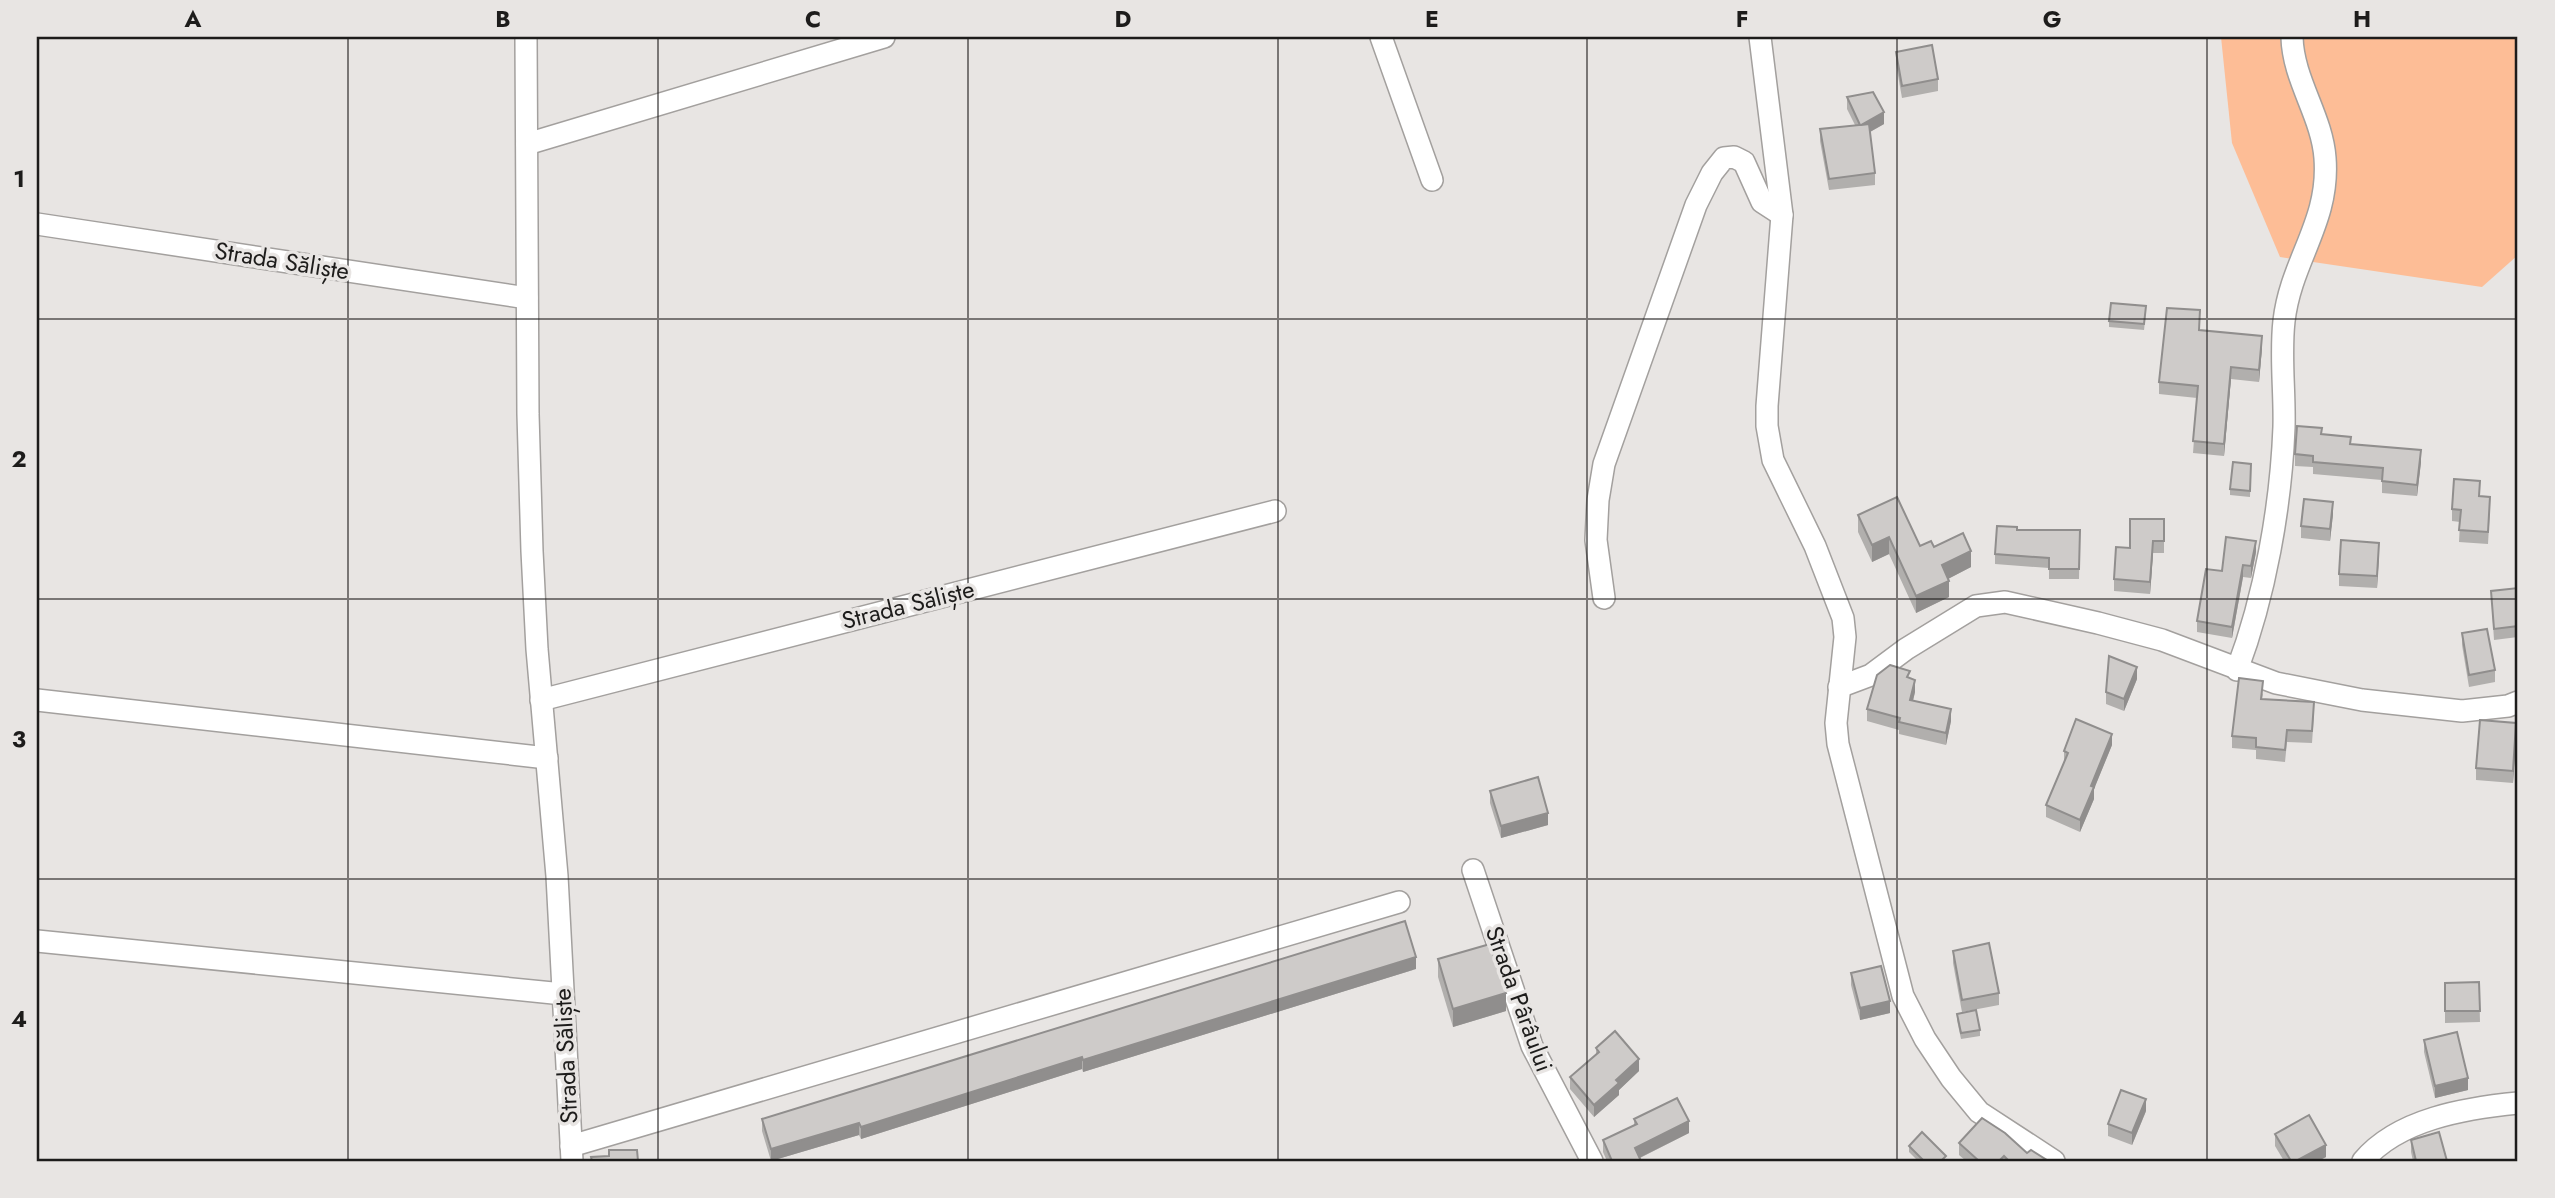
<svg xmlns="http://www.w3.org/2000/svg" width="2555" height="1198" font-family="Jost,sans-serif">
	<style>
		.grass { fill: #fdbd96 }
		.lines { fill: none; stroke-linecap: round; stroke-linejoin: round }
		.minor-casing { stroke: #a3a09e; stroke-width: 24 }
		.minor { stroke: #fff; stroke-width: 21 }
		.wall { fill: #b1afad }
		.shaded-wall { fill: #908e8d }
		.building { fill: #cecbc9; stroke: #908e8d; stroke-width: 2 }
		.grid { fill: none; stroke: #1d1c1b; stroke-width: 2; stroke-opacity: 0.55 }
		.labels { text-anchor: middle; stroke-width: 7; stroke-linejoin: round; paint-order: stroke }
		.street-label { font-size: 24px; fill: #1d1c1b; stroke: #e8e5e3 }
		.neatline { fill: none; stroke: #1d1c1b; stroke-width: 2.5 }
		.grid-label { font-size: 23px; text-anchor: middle; font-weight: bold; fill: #1d1c1b }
	</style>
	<rect width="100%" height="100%" fill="#e8e5e3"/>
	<polygon class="grass" points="2221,37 2518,37 2518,255 2482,287 2280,257 2232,143"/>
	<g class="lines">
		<defs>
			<g id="minor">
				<polyline points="526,37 528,414 532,551 537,649 557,876 572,1161"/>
				<polyline points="1381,37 1432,180"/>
				<polyline points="1760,37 1782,215 1767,406 1767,426 1773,460 1815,546 1843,618 1845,637 1836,723 1838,744 1903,996 1925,1039 1951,1078 1979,1112 2054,1161"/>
				<polyline points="527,144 884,37"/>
				<polyline points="37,224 527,298"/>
				<polyline points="1604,598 1596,540 1598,500 1604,464 1696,205 1712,173 1724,158 1734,157 1744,162 1762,202 1782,215"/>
				<path d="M2237,670C2265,596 2281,506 2284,427C2285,392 2280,356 2284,321C2291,260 2330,222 2325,158C2322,116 2293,80 2292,37"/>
				<polyline points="1839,687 1871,675 1906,649 1976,606 2005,602 2098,623 2162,640 2276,683 2362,700 2462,711 2508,706 2518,702"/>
				<polyline points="37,700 547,758"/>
				<polyline points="541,700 1275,511"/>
				<polyline points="1473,870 1532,1046 1592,1161"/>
				<polyline points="37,941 563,994"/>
				<polyline points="571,1146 1399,902"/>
				<path d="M2363,1161C2398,1119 2466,1108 2518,1103"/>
			</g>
		</defs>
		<use href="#minor" class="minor-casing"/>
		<use href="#minor" class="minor"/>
	</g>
	<g class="wall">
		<polygon points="1896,52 1938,79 1938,91 1902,98 1896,64"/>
		<polygon points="1847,97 1884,124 1870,132 1875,173 1875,185 1829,190 1820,141 1820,129 1855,125 1847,109"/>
		<polygon points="2146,312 2144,330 2109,327 2109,321"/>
		<polygon points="2200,331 2262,348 2259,382 2231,379 2224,456 2193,453 2197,398 2159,394 2159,382"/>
		<polygon points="2322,434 2351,444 2421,462 2417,496 2382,493 2382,480 2313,474 2313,467 2295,466 2295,454"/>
		<polygon points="2251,464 2250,497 2230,495 2230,489"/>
		<polygon points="2480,496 2490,509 2488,544 2459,542 2460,522 2452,521 2452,509"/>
		<polygon points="2333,514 2330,541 2301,538 2301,526"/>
		<polygon points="1858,515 1920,546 1934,547 1971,567 1948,579 1949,597 1916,613 1889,554 1872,562 1858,532"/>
		<polygon points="2164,519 2164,553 2153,553 2150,594 2114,591 2114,579"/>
		<polygon points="2017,530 2080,530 2079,579 2049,579 2049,568 1995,564 1995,554"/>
		<polygon points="2256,552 2251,578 2243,577 2232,638 2197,632 2197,621 2222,571"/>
		<polygon points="2379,555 2377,588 2339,586 2339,574"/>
		<polygon points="2518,588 2518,637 2494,640 2491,591"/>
		<polygon points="2462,633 2495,670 2495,682 2469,687 2462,645"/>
		<polygon points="1910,678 1915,692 1913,701 1951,721 1946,745 1899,734 1899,730 1867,721 1867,709"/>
		<polygon points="2137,679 2124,711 2106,704 2106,692"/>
		<polygon points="2263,693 2262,699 2314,714 2312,743 2287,742 2285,762 2256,759 2256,750 2232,748 2232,736"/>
		<polygon points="2516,735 2513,783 2476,780 2476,768"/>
		<polygon points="2112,745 2094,789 2094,799 2080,832 2046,817 2046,805 2064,762 2064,751"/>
		<polygon points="1490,791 1548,825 1501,838 1490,803"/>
		<polygon points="1953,951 1999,993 1999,1005 1962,1012 1953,963"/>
		<polygon points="1438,959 1506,1011 1453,1027 1438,977"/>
		<polygon points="1416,969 1083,1072 1082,1069 861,1139 859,1135 771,1161 762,1131 762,1119"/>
		<polygon points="1851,973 1890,1013 1860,1020 1851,985"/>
		<polygon points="2479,982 2480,1022 2445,1023 2445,983"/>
		<polygon points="1957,1014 1980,1030 1980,1036 1961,1039 1957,1020"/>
		<polygon points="2424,1040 2468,1090 2435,1098 2424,1052"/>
		<polygon points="1596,1048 1639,1071 1619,1090 1619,1095 1594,1117 1570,1089 1570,1077 1596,1055"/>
		<polygon points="2146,1111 2132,1145 2108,1136 2108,1124"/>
		<polygon points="1634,1119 1689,1133 1640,1158 1641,1161 1607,1161 1603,1152 1603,1140 1634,1125"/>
		<polygon points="2275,1134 2326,1157 2318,1161 2284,1161 2275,1146"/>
		<polygon points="2411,1140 2447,1161 2413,1161 2411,1152"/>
		<polygon points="1959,1143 2027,1153 2052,1161 1966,1161 1959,1155"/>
		<polygon points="1909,1146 1946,1161 1918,1161 1909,1152"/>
	</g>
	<g class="shaded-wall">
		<polygon points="1884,112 1884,124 1861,137 1861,125"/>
		<polygon points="2262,336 2262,348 2259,382 2259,370"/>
		<polygon points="2231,367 2231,379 2224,456 2224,444"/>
		<polygon points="2421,450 2421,462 2417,496 2417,485"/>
		<polygon points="2333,502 2333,514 2330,541 2330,529"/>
		<polygon points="1889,537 1889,554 1872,562 1872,545"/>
		<polygon points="2153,541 2153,553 2150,594 2150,582"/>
		<polygon points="2256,541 2256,552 2251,578 2251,566"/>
		<polygon points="2379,543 2379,555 2377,588 2377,576"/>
		<polygon points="1971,551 1971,567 1942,582 1942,565"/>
		<polygon points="2243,565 2243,577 2232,638 2232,627"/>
		<polygon points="1949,581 1949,597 1916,613 1916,596"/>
		<polygon points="2137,667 2137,679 2124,711 2124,699"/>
		<polygon points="1915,680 1915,692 1910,712 1910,700"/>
		<polygon points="1951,709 1951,721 1946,745 1946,733"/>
		<polygon points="2516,723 2516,735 2513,783 2513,771"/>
		<polygon points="2112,734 2112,745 2094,789 2094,799 2080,832 2080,820 2091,786"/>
		<polygon points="1548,813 1548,825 1501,838 1501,826"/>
		<polygon points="1416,957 1416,969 1083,1072 1083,1060"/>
		<polygon points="1506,993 1506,1011 1453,1027 1453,1009"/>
		<polygon points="1890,1001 1890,1013 1860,1020 1860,1008"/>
		<polygon points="1082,1057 1082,1069 861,1139 861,1127"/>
		<polygon points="1639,1059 1639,1071 1619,1090 1619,1095 1594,1117 1594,1105 1616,1080"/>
		<polygon points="2468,1078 2468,1090 2435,1098 2435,1086"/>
		<polygon points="2146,1099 2146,1111 2132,1145 2132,1133"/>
		<polygon points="1689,1121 1689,1133 1635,1160 1635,1148"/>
		<polygon points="859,1123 859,1135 771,1161 771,1149"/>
		<polygon points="2326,1145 2326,1157 2318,1161 2296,1161"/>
	</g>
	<g class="building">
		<polygon points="1932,45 1938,79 1902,86 1896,52"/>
		<polygon points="1873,92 1884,112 1861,125 1869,124 1875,173 1829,179 1820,129 1860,125 1847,97"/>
		<polygon points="2111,303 2146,306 2144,324 2109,321"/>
		<polygon points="2167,308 2200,310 2199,330 2262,336 2259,370 2231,367 2224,444 2193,441 2198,386 2159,382"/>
		<polygon points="2297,426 2322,428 2321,434 2351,437 2350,444 2421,450 2417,485 2382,481 2383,468 2313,462 2313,456 2295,454"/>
		<polygon points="2233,462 2251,464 2250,491 2230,489"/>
		<polygon points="2454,479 2480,481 2479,496 2490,497 2488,532 2459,530 2461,510 2452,509"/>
		<polygon points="1897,497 1920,546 1931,541 1934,547 1963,533 1971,551 1942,565 1949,581 1916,596 1889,537 1872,545 1858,515"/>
		<polygon points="2304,499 2333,502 2330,529 2301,526"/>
		<polygon points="2130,519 2164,519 2164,541 2153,541 2150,582 2114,579 2116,547 2130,548"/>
		<polygon points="1997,526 2017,527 2017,530 2080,530 2079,569 2049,569 2049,558 1995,554"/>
		<polygon points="2226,537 2256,541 2251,566 2243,565 2232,627 2197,621 2206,569 2222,571"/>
		<polygon points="2341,540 2379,543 2377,576 2339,574"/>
		<polygon points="2518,588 2518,626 2494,629 2491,591"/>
		<polygon points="2487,629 2495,670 2469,675 2462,633"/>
		<polygon points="2109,656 2137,667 2124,699 2106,692"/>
		<polygon points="1890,665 1910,671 1907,677 1915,680 1910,700 1951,709 1946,733 1899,722 1900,718 1867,709 1877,675"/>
		<polygon points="2239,678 2263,681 2261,699 2314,702 2312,731 2287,730 2285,750 2256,747 2256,738 2232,736"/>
		<polygon points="2076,719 2112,734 2091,786 2094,787 2080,820 2046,805 2068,753 2064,751"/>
		<polygon points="2480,720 2516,723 2513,771 2476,768"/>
		<polygon points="1538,777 1548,813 1501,826 1490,791"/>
		<polygon points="1405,921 1416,957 1083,1060 1082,1057 861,1127 859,1123 771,1149 762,1119"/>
		<polygon points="1989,943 1999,993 1962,1000 1953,951"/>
		<polygon points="1490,944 1506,993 1453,1009 1438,959"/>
		<polygon points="1881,966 1890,1001 1860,1008 1851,973"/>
		<polygon points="2479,982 2480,1011 2445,1011 2445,983"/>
		<polygon points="1976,1010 1980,1030 1961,1033 1957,1014"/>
		<polygon points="1615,1031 1639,1059 1616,1080 1619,1083 1594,1105 1570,1077 1599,1052 1596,1048"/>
		<polygon points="2457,1032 2468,1078 2435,1086 2424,1040"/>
		<polygon points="2121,1090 2146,1099 2132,1133 2108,1124"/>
		<polygon points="1677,1098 1689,1121 1635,1148 1641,1161 1612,1161 1603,1140 1637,1124 1634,1119"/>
		<polygon points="2309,1115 2326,1145 2296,1161 2291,1161 2275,1134"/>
		<polygon points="1982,1118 2005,1133 2027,1153 2031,1150 2047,1160 2052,1161 2009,1161 2004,1156 1999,1161 1979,1161 1959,1143"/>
		<polygon points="1922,1132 1946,1156 1941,1161 1924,1161 1909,1146"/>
		<polygon points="2439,1132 2447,1161 2416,1161 2411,1140"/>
		<polygon points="609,1150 637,1150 638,1161 592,1161 591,1157 609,1156"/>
	</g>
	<path class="grid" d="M348,37V1161M658,37V1161M968,37V1161M1278,37V1161M1587,37V1161M1897,37V1161M2207,37V1161M37,319H2518M37,599H2518M37,879H2518"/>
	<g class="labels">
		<g class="street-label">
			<text transform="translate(282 261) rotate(9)" y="8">Strada Săliște</text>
			<text transform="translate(908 605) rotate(-14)" y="8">Strada Săliște</text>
			<text transform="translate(1519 999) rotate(70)" y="8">Strada Pârâului</text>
			<text transform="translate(566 1056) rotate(-93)" y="8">Strada Săliște</text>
		</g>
	</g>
	<rect width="2555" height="1198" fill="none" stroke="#e8e5e3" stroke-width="77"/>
	<rect x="38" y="38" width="2478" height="1122" class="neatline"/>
	<g class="grid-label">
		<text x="193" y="27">A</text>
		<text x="503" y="27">B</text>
		<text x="813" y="27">C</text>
		<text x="1123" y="27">D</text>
		<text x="1432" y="27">E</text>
		<text x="1742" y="27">F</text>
		<text x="2052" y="27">G</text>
		<text x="2362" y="27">H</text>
		<text x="19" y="187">1</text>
		<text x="19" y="467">2</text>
		<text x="19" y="747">3</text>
		<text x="19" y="1027">4</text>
	</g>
</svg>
